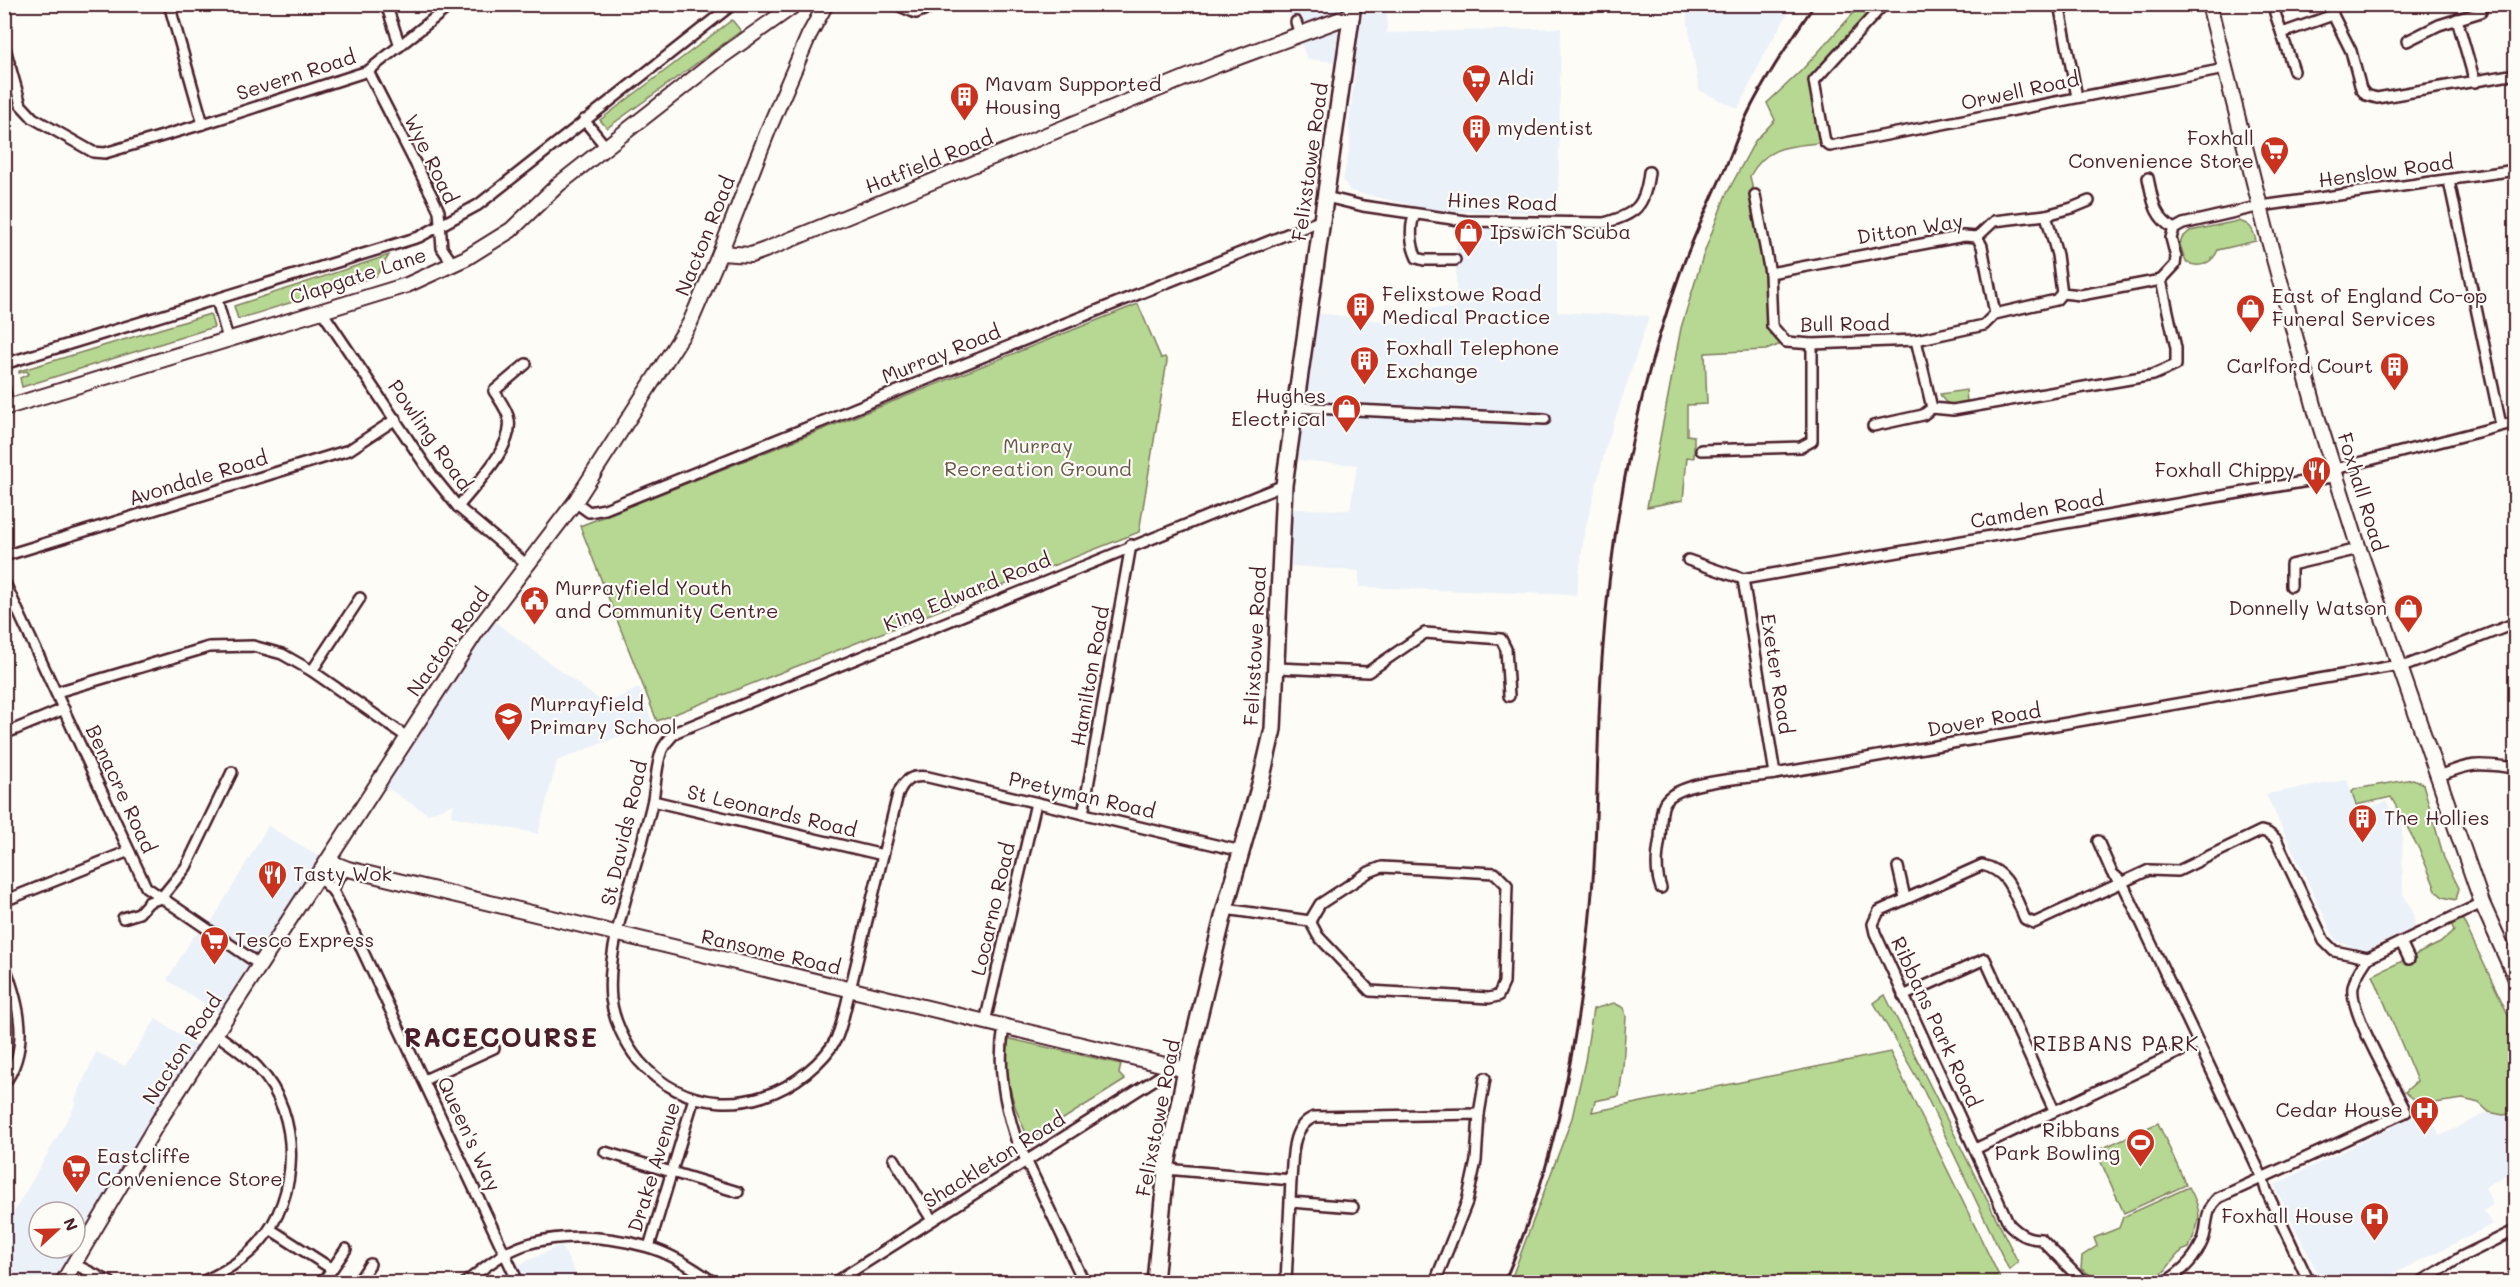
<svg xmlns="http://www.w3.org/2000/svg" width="2520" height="1287" font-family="Mali,sans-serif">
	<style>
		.built { fill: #ebf1f8; fill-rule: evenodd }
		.green { fill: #b6d892; stroke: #807c5e; stroke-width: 1.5 }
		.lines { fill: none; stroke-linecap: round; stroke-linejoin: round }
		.street-casing { stroke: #4a1f2b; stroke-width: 14 }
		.secondary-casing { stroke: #4a1f2b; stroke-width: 18 }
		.primary-casing { stroke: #4a1f2b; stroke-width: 20 }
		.street { stroke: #fdfcf7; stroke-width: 9 }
		.secondary { stroke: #fdfcf7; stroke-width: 14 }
		.primary { stroke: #fdfcf7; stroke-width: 15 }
		.rail { stroke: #4a1f2b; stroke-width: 3 }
		.labels { text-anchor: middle; stroke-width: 4.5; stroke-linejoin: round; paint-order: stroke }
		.street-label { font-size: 20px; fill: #4a1f2b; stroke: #fdfcf7 }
		.poi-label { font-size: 20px; fill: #4a1f2b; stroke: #fdfcf7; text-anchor: start }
		.park-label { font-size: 20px; fill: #6a564a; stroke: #fdfcf7 }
		.neighbourhood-label { font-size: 21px; letter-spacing: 1.5px; fill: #4a1f2b; stroke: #fdfcf7 }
		.district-label { font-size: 26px; font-weight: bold; letter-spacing: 1.5px; fill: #4a1f2b; stroke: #fdfcf7 }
	</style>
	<rect width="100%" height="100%" fill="#fdfcf7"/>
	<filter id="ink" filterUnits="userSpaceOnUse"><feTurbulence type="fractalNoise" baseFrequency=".0167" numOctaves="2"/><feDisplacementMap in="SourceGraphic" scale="12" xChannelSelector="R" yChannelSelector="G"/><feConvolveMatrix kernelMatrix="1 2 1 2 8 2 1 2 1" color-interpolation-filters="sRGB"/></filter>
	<g filter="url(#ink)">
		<g class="built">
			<polygon points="1286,5 1387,5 1387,33 1561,28 1558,213 1437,211 1350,191 1343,180 1350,146 1349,125 1356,64 1307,59"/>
			<polygon points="1685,5 1793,5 1768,47 1738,109 1699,90"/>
			<polygon points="1456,227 1557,232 1557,312 1649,316 1606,447 1585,530 1576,595 1359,587 1359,571 1292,566 1291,509 1350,510 1357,465 1294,460 1318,313 1428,326 1430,308 1456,308"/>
			<polygon points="494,621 605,704 639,688 653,723 557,761 538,834 451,816 454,804 428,814 385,787 482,635"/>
			<polygon points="2347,780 2360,814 2386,801 2402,827 2403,894 2413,912 2415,927 2365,951 2336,941 2266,794"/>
			<polygon points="268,826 328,861 227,1018 167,980 193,937 211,923"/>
			<path d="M156,1019L205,1051L63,1282H5V1228L76,1104L75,1100L96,1052L125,1066ZM39,1212H75V1248H39Z"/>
			<polygon points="2427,1110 2440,1136 2489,1112 2507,1114 2515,1133 2515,1169 2485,1187 2493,1205 2483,1211 2493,1224 2377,1282 2322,1282 2274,1185"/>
			<polygon points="561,1245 580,1282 483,1282"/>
		</g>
		<g class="green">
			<path d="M1861,5H1884L1814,81L1825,142C1792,147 1768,143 1750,176L1760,227L1772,326L1786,342L1766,350L1705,353L1707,404L1687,405V435L1694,436V458L1687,457L1683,500L1647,507L1681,328L1703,256L1725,197L1755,141L1775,120L1767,103L1801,71Z"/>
			<polygon points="732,20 741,31 607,128 600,120"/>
			<path d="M2238,221C2251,224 2253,229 2256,241L2218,250C2212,264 2199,269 2186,262L2180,245L2182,238L2190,231Z"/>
			<polygon points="389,255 376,276 238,319 234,306"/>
			<polygon points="1138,304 1161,358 1165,357 1167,361 1139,532 657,721 580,526"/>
			<polygon points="210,314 214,327 22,387 20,378 29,374 27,371 19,373 19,371"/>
			<path d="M1966,390L1967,403C1955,405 1946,408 1940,394Z"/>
			<polygon points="2413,779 2423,784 2444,858 2459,888 2456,900 2443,897 2437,892 2420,851 2391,797 2356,805 2352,792 2355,789"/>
			<polygon points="2462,918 2515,1029 2515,1113 2503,1115 2489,1112 2479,1103 2463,1099 2421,1105 2405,1092 2417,1081 2373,975 2440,943 2454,931 2451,923"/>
			<polygon points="1885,995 2018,1262 2009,1270 1922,1087 1874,1003"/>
			<polygon points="1614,1003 1624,1008 1626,1016 1623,1067 1619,1096 1595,1101 1592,1112 1890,1052 2002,1282 1510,1282 1572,1118 1585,1061 1593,1009"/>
			<path d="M1006,1038L1121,1064L1119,1074L1125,1080L1030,1140C1013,1110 1003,1072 1006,1038Z"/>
			<polygon points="2158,1123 2186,1185 2124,1213 2096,1151"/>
			<path d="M2189,1187C2204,1214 2200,1220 2189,1248C2170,1253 2172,1275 2146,1282L2142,1278L2110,1277L2109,1282L2099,1280L2081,1269L2082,1256L2097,1246L2094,1238L2119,1228L2123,1217Z"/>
		</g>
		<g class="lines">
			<defs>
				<g id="street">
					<polyline points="169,4 203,124"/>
					<polyline points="386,4 400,46"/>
					<polyline points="895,4 916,13 939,4"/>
					<polyline points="1884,4 1814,81 1825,142 1830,146 2225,69"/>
					<polyline points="2059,4 2077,97"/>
					<polyline points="2332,4 2333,15 2351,51 2361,89 2366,95 2377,98 2516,74"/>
					<polyline points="2275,13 2294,71"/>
					<polyline points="2457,19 2475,82"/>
					<polyline points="1296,22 1300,34"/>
					<polyline points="2282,33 2333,15"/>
					<polyline points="2407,41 2439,25 2481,12"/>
					<polyline points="4,45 21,105 33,118 93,152 105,153 203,124 368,71 452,4"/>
					<polyline points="368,71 432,196 439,211 442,248 453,264"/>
					<polyline points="584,120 606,147"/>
					<path d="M2148,178C2153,200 2153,216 2174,229"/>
					<polyline points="2449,181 2501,425"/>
					<polyline points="1755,195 1770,273 1772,326 1786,342 1812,344 1916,340 1932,408 1953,410 2153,375 2176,365 2176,348 2161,280"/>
					<path d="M1326,197L1363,206L1466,221L1604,223C1637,214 1645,206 1649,172"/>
					<path d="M1415,215C1409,226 1411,246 1417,258L1424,260H1455"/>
					<polyline points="2046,215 2072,208 2089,201"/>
					<polyline points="1977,237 1994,221 2046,215 2057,255 2062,293 2081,295 2161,280 2175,265 2176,257 2171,238 2174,229 2183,224 2261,206 2516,170"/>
					<polyline points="1770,273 1964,236 1977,237 1982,246 1995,314"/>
					<polyline points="217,300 228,339"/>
					<polyline points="321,310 432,475 458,507 527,565"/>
					<polyline points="1916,340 1984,325 1995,314 2056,300 2062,293"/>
					<polyline points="4,364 419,237 478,205 733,4"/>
					<polyline points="4,386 8,407"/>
					<polyline points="1293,407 1545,419"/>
					<polyline points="1873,426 1923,415 1932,408"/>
					<polyline points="1701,450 1801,447 1812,441 1812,344"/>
					<polyline points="2335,469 2516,422"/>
					<polyline points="575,502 589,512 605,509 1322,220"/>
					<path d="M458,507C474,486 514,447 509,420C508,411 499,399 494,391L526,364"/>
					<polyline points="4,556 349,450 396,419"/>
					<polyline points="1688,560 1743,579 2337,476"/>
					<polyline points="1743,579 1775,774"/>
					<polyline points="4,581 146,887 260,965"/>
					<polyline points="2291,586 2291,565 2359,549"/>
					<polyline points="1277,668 1368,672 1425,633 1501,639 1506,649 1509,696"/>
					<polyline points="2400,668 2516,623"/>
					<polyline points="312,671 360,598"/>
					<polyline points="57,692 209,647 253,646 282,654 312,671 407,737"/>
					<polyline points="4,734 64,709"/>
					<path d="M2439,776C2474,761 2480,764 2516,768"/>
					<polyline points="653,801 883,855"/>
					<polyline points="1083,814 1131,545"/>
					<polyline points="2098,841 2112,873 2122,882 2263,1179 2266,1190 2309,1282"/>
					<path d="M1241,851L928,777C912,775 904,779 898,794L843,1018C841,1025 839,1033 836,1039C829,1053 817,1064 806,1073C754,1115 683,1112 639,1061C625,1044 614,1021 611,999C606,951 629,890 642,843C645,829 650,814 653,799C656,784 656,765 662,750C665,743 670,738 676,732L1284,485"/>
					<polyline points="1898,867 1905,898"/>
					<polyline points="318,876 333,891 350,924 518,1282"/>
					<path d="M1661,888C1655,871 1657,855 1660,838C1661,828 1660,810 1665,802C1679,780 1750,778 1775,774L2399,665"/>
					<polyline points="333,891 338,878 348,869"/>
					<polyline points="4,901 129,851"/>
					<polyline points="1225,909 1310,921 1320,904 1369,872 1382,867 1495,873 1507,885 1504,983 1498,996 1489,998 1370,991 1318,936 1310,921"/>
					<polyline points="123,918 139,913 149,902 161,898 186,867 232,772"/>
					<polyline points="2401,942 2409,959"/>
					<polyline points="2368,958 2482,903"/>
					<path d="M4,964C19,1003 31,1047 4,1084"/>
					<polyline points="1903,996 1985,959 2054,1110"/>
					<polyline points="985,1022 1036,803"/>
					<path d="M1004,1027C997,1065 1004,1102 1016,1139L1084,1282"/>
					<polyline points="424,1080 494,1048"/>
					<polyline points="1479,1114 1485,1078"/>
					<polyline points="1975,1149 2198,1043"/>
					<polyline points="605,1152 738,1192"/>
					<polyline points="894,1159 932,1220"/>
					<path d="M1166,1169L1291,1180C1293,1158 1290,1127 1314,1117L1479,1114L1476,1161L1467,1202L1435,1282"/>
					<polyline points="1291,1202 1353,1207"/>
					<polyline points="270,1229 332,1269"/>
					<polyline points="649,1247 694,1098"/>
					<polyline points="74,1264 110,1282"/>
					<path d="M202,1282C222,1273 244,1260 259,1243C300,1197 302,1115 259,1069C247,1055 231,1045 216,1034"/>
					<polyline points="323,1282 346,1249"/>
					<polyline points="358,1282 370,1264"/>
					<path d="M466,1282C478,1273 490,1262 503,1255C545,1230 604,1235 648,1247C672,1254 694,1268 713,1282"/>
					<polyline points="835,1282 1173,1068"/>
					<polyline points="1286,1282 1291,1180"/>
					<path d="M2089,1282L2078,1277L2041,1239C2027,1239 2019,1234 2009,1224L1875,933L1873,924L1879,911L1982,865C2010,871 2014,895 2025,919L2034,923L2149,870L2178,871L2261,831L2268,833L2276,839L2324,941L2334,951L2368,958"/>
					<path d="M2165,1282C2182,1272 2197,1257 2204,1237C2208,1222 2205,1210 2218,1198L2406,1112C2394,1086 2349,1012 2353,987C2355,976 2362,967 2368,958"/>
					<polyline points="2421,1282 2461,1257 2516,1230"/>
				</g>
				<g id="secondary">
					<polyline points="2209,4 2265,226 2317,416 2359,549 2482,903 2516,979"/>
					<polyline points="720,253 751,255 765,250 1217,65 1352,15"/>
					<polyline points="4,408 407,285 466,258 511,230 559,184 606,147 721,57 796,4"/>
					<polyline points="328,861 348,869 1186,1070"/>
					<polyline points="63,1282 158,1122 476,632 575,502 690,323 720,253 769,128 809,35 826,4"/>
				</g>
				<polyline id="primary" points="1155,1282 1166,1169 1186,1070 1225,909 1261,781 1273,729 1284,485 1353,4"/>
			</defs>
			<use href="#street" class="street-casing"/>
			<use href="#secondary" class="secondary-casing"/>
			<use href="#primary" class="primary-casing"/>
			<use href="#street" class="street"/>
			<use href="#secondary" class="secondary"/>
			<use href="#primary" class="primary"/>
			<path class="rail" d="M1504,1282C1562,1152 1584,1008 1594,866C1598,797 1597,728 1602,659C1611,529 1634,402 1678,279C1690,243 1707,209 1722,175C1732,154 1738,133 1748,113C1767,75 1791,39 1815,4"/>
		</g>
	</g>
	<defs>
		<symbol id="supermarket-pin" viewBox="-11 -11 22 30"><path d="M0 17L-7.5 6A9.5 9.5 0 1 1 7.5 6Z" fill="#c8321e" stroke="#fdfcf7"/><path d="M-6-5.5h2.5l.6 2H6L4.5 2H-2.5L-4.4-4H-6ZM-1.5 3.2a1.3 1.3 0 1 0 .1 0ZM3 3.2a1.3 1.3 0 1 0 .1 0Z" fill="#fff"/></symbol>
		<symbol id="building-pin" viewBox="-11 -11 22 30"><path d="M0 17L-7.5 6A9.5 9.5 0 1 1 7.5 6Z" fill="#c8321e" stroke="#fdfcf7"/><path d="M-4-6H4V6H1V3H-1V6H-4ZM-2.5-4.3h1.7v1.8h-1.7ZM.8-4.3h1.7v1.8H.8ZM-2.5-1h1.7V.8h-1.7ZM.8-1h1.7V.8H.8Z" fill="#fff"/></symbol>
		<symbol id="shop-pin" viewBox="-11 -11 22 30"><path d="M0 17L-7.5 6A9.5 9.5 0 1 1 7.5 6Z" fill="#c8321e" stroke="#fdfcf7"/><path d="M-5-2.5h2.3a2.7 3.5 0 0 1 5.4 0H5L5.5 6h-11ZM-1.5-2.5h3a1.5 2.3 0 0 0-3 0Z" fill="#fff"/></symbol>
		<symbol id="restaurant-pin" viewBox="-11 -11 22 30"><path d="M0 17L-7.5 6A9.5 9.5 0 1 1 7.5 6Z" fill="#c8321e" stroke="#fdfcf7"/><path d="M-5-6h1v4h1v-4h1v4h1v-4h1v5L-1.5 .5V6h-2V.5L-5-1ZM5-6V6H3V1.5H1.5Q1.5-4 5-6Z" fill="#fff"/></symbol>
		<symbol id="civic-pin" viewBox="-11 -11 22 30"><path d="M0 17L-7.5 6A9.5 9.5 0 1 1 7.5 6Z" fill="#c8321e" stroke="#fdfcf7"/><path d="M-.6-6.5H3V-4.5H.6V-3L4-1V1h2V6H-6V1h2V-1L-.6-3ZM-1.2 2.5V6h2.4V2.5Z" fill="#fff"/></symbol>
		<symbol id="school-pin" viewBox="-11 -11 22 30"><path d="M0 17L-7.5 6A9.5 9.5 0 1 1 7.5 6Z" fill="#c8321e" stroke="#fdfcf7"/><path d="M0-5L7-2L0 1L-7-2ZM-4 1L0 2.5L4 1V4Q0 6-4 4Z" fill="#fff"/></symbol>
		<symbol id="hospital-pin" viewBox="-11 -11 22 30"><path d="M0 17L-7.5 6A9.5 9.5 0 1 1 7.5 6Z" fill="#c8321e" stroke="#fdfcf7"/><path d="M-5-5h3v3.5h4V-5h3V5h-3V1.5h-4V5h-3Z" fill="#fff"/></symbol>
		<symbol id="stadium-pin" viewBox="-11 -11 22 30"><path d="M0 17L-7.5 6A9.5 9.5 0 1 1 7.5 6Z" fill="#c8321e" stroke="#fdfcf7"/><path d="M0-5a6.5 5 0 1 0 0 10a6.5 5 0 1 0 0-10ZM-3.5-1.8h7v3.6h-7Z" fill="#fff"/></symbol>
	</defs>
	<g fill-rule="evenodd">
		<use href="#supermarket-pin" x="1460" y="62" width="33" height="45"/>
		<use href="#building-pin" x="948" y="80" width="33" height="45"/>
		<use href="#building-pin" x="1460" y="112" width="33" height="45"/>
		<use href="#supermarket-pin" x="2258" y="134" width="33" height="45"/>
		<use href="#shop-pin" x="1452" y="216" width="33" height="45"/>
		<use href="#building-pin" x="1344" y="290" width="33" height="45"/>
		<use href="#shop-pin" x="2234" y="292" width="33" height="45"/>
		<use href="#building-pin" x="1348" y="344" width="33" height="45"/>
		<use href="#building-pin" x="2378" y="350" width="33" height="45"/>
		<use href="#shop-pin" x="1330" y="392" width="33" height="45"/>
		<use href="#restaurant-pin" x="2300" y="454" width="33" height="45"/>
		<use href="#civic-pin" x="518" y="584" width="33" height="45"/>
		<use href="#shop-pin" x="2392" y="592" width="33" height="45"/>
		<use href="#school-pin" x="492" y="700" width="33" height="45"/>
		<use href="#building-pin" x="2346" y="802" width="33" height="45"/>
		<use href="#restaurant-pin" x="256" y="858" width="33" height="45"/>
		<use href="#supermarket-pin" x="198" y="924" width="33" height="45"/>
		<use href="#hospital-pin" x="2408" y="1094" width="33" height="45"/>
		<use href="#stadium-pin" x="2124" y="1126" width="33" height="45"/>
		<use href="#supermarket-pin" x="60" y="1152" width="33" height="45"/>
		<use href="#hospital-pin" x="2358" y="1200" width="33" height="45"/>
	</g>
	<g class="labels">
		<g class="street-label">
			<text transform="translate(296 75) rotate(-18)" y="7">Severn Road</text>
			<text transform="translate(2020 91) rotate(-12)" y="7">Orwell Road</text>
			<text transform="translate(431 159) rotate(64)" y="7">Wye Road</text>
			<text transform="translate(929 162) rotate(-22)" y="7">Hatfield Road</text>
			<text transform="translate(1310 162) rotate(-82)" y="7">Felixstowe Road</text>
			<text transform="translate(2386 171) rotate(-8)" y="7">Henslow Road</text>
			<text transform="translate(1502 202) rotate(2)" y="7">Hines Road</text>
			<text transform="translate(1910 229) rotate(-9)" y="7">Ditton Way</text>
			<text transform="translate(705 236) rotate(-68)" y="7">Nacton Road</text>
			<text transform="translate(358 276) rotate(-18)" y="7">Clapgate Lane</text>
			<text transform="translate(1845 324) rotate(-1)" y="7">Bull Road</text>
			<text transform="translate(941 354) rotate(-22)" y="7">Murray Road</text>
			<text transform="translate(430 435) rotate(55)" y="7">Powling Road</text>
			<text transform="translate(198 478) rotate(-17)" y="7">Avondale Road</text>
			<text transform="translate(2362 492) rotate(73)" y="7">Foxhall Road</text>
			<text transform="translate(2037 510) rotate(-10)" y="7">Camden Road</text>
			<text transform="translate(967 592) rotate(-22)" y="7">King Edward Road</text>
			<text transform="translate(448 642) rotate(-55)" y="7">Nacton Road</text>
			<text transform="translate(1255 646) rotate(-87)" y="7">Felixstowe Road</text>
			<text transform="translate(1777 674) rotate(81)" y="7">Exeter Road</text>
			<text transform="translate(1090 676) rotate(-80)" y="7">Hamilton Road</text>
			<text transform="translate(1984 720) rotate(-10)" y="7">Dover Road</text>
			<text transform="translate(121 789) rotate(65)" y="7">Benacre Road</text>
			<text transform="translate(1082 795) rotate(13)" y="7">Pretyman Road</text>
			<text transform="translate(772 811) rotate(13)" y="7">St Leonards Road</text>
			<text transform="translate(624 833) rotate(-77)" y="7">St Davids Road</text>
			<text transform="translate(993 909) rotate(-77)" y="7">Locarno Road</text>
			<text transform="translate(771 952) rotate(13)" y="7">Ransome Road</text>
			<text transform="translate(1936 1022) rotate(65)" y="7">Ribbans Park Road</text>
			<text transform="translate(182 1049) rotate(-57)" y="7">Nacton Road</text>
			<text transform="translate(1158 1118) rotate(-79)" y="7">Felixstowe Road</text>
			<text transform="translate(469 1134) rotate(65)" y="7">Queen's Way</text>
			<text transform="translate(994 1160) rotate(-32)" y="7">Shackleton Road</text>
			<text transform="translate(654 1167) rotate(-73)" y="7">Drake Avenue</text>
		</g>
		<g class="poi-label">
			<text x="1497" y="85">Aldi</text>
			<text x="985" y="91">Mavam Supported<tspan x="985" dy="23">Housing</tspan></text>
			<text x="1497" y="135">mydentist</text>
			<text x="2254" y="145" text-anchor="end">Foxhall<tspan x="2254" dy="23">Convenience Store</tspan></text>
			<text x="1490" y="239">Ipswich Scuba</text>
			<text x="1382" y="301">Felixstowe Road<tspan x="1382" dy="23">Medical Practice</tspan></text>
			<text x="2272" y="303">East of England Co-op<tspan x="2272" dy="23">Funeral Services</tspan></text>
			<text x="1386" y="355">Foxhall Telephone<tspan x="1386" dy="23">Exchange</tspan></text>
			<text x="2373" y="373" text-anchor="end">Carlford Court</text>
			<text x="1326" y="403" text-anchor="end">Hughes<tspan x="1326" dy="23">Electrical</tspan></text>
			<text x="2295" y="477" text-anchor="end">Foxhall Chippy</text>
			<text x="555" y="595">Murrayfield Youth<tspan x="555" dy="23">and Community Centre</tspan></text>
			<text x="2387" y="615" text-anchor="end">Donnelly Watson</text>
			<text x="530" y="711">Murrayfield<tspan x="530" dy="23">Primary School</tspan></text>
			<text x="2384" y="825">The Hollies</text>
			<text x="293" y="881">Tasty Wok</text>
			<text x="235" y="947">Tesco Express</text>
			<text x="2403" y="1117" text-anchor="end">Cedar House</text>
			<text x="2120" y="1137" text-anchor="end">Ribbans<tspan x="2120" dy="23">Park Bowling</tspan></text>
			<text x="97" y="1163">Eastcliffe<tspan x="97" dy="23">Convenience Store</tspan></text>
			<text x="2354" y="1223" text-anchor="end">Foxhall House</text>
		</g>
		<g class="park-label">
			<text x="1038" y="453">Murray<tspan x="1038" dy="23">Recreation Ground</tspan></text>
		</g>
		<g class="neighbourhood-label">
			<text x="2116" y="1051">RIBBANS PARK</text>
		</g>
		<g class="district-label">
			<text x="501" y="1047">RACECOURSE</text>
		</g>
	</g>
	<rect width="2520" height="1287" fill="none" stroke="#fdfcf7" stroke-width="24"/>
	<rect x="12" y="12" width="2496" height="1263" fill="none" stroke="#4a1f2b" stroke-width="2" filter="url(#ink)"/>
	<g transform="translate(57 1230) rotate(68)"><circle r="28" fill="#fdfcf7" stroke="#b5a4a5" stroke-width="1.5"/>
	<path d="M0-4.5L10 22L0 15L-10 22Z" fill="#c8321e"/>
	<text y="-9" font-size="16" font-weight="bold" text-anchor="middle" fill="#4a1f2b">N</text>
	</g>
</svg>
